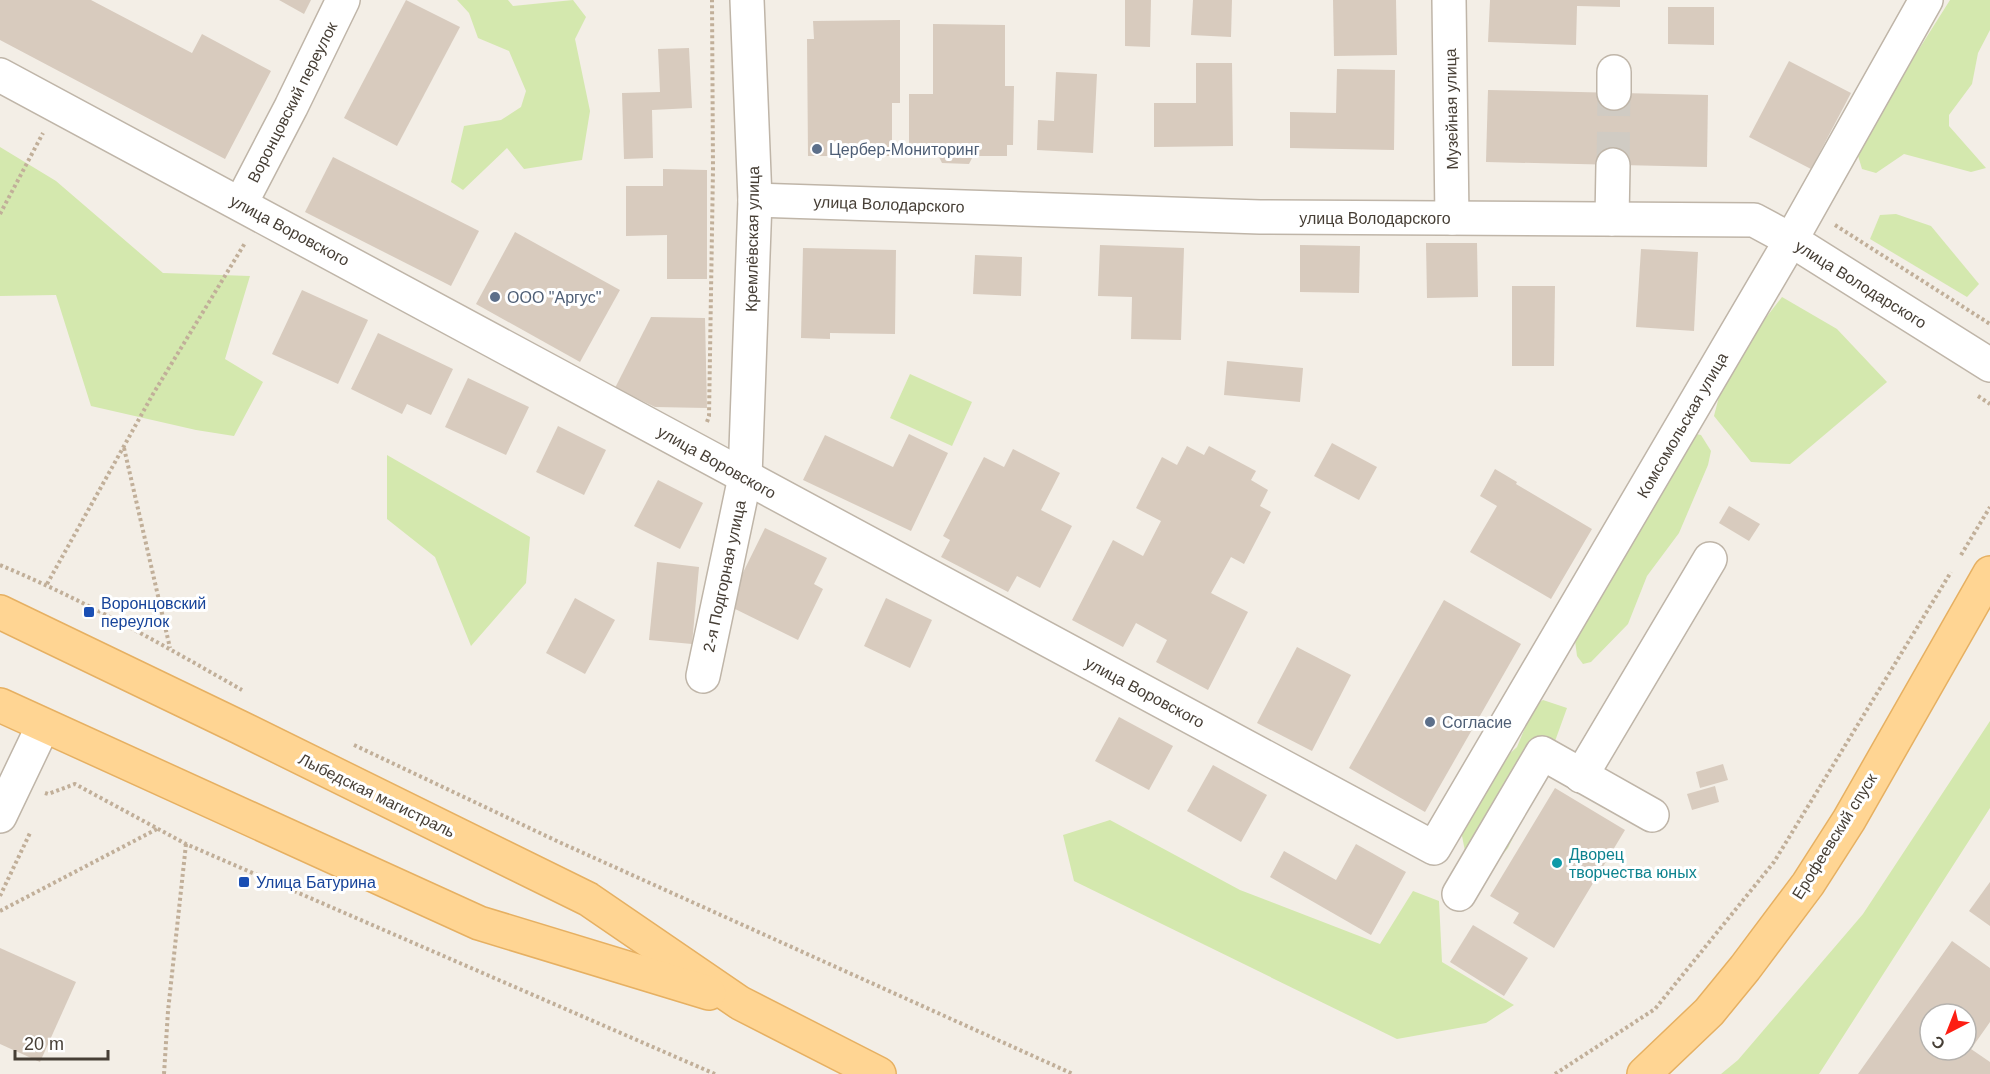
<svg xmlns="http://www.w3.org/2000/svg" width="1990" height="1074" font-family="Helvetica,sans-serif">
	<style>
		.green { fill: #d4e8ae }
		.building { fill: #d8cbbe; fill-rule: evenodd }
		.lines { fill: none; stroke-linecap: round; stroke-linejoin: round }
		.minor-tunnel { stroke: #d0cbc3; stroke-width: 33; stroke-dasharray: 33 16; stroke-linecap: butt }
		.minor-casing { stroke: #bfb5a8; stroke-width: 36 }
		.major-casing { stroke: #e6b062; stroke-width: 36 }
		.path { stroke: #c1af99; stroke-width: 4; stroke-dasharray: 3 3; stroke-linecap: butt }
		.minor { stroke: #fff; stroke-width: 33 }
		.major { stroke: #ffd593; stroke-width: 33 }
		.service-dot { fill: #5c6f8a; stroke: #fff; stroke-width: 2 }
		.transit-dot { fill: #1a4fb4; stroke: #fff; stroke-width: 2 }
		.culture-dot { fill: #0f9aa8; stroke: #fff; stroke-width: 2 }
		.labels { text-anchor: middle; stroke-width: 6; stroke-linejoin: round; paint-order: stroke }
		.street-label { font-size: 16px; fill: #463e35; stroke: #fff }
		.service-label { font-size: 16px; fill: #4e5e75; stroke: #fff; text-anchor: start }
		.transit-label { font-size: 16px; fill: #164399; stroke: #fff; text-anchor: start }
		.culture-label { font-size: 16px; fill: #0d838f; stroke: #fff; text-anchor: start }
	</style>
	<rect width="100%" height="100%" fill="#f3eee6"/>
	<g class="green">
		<polygon points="457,0 508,0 513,6 573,0 586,17 575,39 590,111 582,160 524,169 507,148 463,190 451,182 464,126 501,120 521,107 526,91 509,51 478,38 469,13"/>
		<polygon points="1950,0 1990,0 1990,30 1978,53 1972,84 1949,115 1949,126 1986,168 1971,172 1904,154 1876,173 1862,169 1856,149"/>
		<polygon points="0,147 56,181 163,273 250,276 225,359 263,382 234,436 196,430 91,406 56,295 0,296"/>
		<polygon points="1896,214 1931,226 1979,284 1967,297 1870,239 1880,215"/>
		<polygon points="1782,297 1837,329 1887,382 1790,464 1751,462 1714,416 1726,369"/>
		<polygon points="910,374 972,402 952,446 890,418"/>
		<polygon points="1691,433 1701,435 1711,451 1708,465 1679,533 1647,576 1628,624 1591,662 1583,664 1577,656 1573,625"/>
		<polygon points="387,455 530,537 526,583 471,646 435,557 387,519"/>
		<polygon points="1543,700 1567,708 1541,780 1508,848 1490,870 1469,871 1460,826 1491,771 1517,747 1534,706"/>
		<polygon points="1990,721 1990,808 1819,1074 1721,1074 1738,1060 1863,914"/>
		<polygon points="1110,820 1240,890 1380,944 1413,891 1439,901 1442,962 1514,1005 1486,1023 1397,1039 1074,881 1063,835"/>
	</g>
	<g class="building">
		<polygon points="0,0 91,0 192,53 202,34 271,71 225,159 0,40"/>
		<polygon points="279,0 311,0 304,14"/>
		<polygon points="406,0 460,27 397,146 344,118"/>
		<polygon points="1125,0 1151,0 1150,47 1125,46"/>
		<polygon points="1193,0 1232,0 1231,37 1191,35"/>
		<polygon points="1333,0 1396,0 1397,55 1334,56"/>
		<polygon points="1490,0 1620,0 1620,7 1577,6 1576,45 1488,42"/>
		<polygon points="1668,7 1714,7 1714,45 1668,44"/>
		<polygon points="900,20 900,103 892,103 892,156 808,156 807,39 814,39 813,21"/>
		<polygon points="933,24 1005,25 1005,86 1014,86 1013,145 1007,145 1007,156 973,156 969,164 942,163 938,155 909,155 909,94 933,94"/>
		<polygon points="689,48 692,108 652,110 653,158 624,159 622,93 660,92 658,49"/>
		<polygon points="1789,61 1851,93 1811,169 1749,137"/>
		<polygon points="1196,63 1232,63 1233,146 1154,147 1154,103 1196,103"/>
		<polygon points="1337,69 1395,70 1394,150 1290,148 1290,112 1336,113"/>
		<polygon points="1056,72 1097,74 1093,153 1037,150 1038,120 1054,121"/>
		<polygon points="1488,90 1708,95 1707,167 1486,162"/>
		<polygon points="333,157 479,231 451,286 305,212"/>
		<polygon points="663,169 707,170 707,279 667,279 667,235 626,236 626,186 663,186"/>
		<polygon points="515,232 620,290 580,362 476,304"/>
		<polygon points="1426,243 1477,243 1478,297 1427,298"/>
		<polygon points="1100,245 1184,248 1181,340 1131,339 1132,297 1098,296"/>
		<polygon points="1300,245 1360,246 1359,293 1300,292"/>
		<polygon points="803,248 896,250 895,334 830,333 830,339 801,338"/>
		<polygon points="1641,249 1698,252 1694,331 1636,327"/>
		<polygon points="975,255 1022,257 1021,296 973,294"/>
		<polygon points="1512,286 1555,286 1554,366 1512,366"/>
		<polygon points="302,290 368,320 338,384 272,354"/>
		<polygon points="651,317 705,318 707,408 655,407 615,388"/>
		<polygon points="378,333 453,369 431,415 407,404 402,414 351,389"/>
		<polygon points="1227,361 1303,368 1300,402 1224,395"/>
		<polygon points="468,378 529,407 506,455 445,427"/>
		<polygon points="558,426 606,450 584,495 536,472"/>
		<polygon points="909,434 948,453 911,531 803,480 825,435 893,467"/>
		<polygon points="1332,443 1377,467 1359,500 1314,476"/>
		<polygon points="1187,446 1204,455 1209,446 1256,471 1251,480 1268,490 1260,506 1271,512 1244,564 1231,557 1211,593 1248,612 1208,690 1156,662 1167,640 1136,623 1123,647 1072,620 1113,540 1143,556 1161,521 1136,508 1162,457 1177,465"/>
		<polygon points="1013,449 1060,473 1041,510 1072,526 1040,588 1017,576 1008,592 941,557 950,540 943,536 984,457 1004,467"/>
		<polygon points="1495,469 1517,482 1516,484 1592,529 1551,599 1470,552 1497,506 1480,496"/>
		<polygon points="658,480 703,503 680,549 634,526"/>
		<polygon points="1729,506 1760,524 1749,541 1719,523"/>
		<polygon points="765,528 827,558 814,584 823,589 798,640 727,605"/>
		<polygon points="657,562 699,567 692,644 649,640"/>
		<polygon points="575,598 615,620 585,674 546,653"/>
		<polygon points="886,598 932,620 910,668 864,646"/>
		<polygon points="1444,600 1521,644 1425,812 1349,768"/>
		<polygon points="1297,647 1351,675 1312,751 1257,723"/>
		<polygon points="1119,717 1173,746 1149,790 1095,761"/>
		<polygon points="1723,764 1728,780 1700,788 1696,772"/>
		<polygon points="1213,765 1267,795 1241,842 1187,811"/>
		<polygon points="1715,786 1719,802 1692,810 1687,794"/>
		<polygon points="1555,788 1625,830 1554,948 1513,923 1519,913 1490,896"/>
		<polygon points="1356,844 1406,872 1371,935 1270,877 1284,851 1336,880"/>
		<polygon points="1990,882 1990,926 1969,911"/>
		<polygon points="1473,925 1528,958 1504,996 1450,962"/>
		<path d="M1952,941L1990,968V1022L1971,1049L1990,1062V1074H1858ZM1930,1014H1966V1050H1930Z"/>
		<polygon points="0,948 76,982 40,1062 0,1044"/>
	</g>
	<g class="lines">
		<polyline class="minor-tunnel" points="1613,165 1614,93"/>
		<defs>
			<g id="minor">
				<polyline points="1449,0 1452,218"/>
				<polyline points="0,75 1434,848 1791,240 1926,0"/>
				<polyline points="1614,93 1614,72"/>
				<polyline points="755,200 1260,217 1754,220 1791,240 1990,365"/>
				<polyline points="241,203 291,107 343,0"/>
				<polyline points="1612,219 1613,165"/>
				<polyline points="703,676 745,477 755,200 747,0"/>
				<polyline points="1581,776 1710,559"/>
				<polyline points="0,816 43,726"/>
				<polyline points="1459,894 1542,753 1652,815"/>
			</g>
			<g id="major">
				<polyline points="0,612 239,727 588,899 740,1003 879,1074"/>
				<polyline points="0,705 479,923 709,993"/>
				<polyline points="1644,1074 1709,1012 1745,968 1808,884 1849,820 1990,573"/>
			</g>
		</defs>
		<use href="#minor" class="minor-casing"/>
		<use href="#major" class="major-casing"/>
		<g class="path">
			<polyline points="0,214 43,133"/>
			<polyline points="1835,225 1990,324"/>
			<polyline points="1978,396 1990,404"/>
			<polyline points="707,422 709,416 713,169 712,0"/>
			<polyline points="124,448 170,648"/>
			<polyline points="1961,555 1990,507"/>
			<path d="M0,565C84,600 163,645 242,690"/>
			<polyline points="47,584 153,394 245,243"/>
			<polyline points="354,745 559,842 1073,1074"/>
			<polyline points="45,793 48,794 75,784 186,844 715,1074"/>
			<polyline points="0,896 30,833"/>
			<polyline points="0,911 157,829"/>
			<polyline points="164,1074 168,1011 186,844"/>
			<polyline points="1555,1074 1655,1009 1774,862 1951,572"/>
		</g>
		<use href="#minor" class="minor"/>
		<use href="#major" class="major"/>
	</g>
	<g class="service-dot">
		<circle cx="817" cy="149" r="6"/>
		<circle cx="495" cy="297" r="6"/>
		<circle cx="1430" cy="722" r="6"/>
	</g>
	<g class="transit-dot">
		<rect x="83" y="606" width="12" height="12" rx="3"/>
		<rect x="238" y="876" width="12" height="12" rx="3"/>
	</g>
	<circle class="culture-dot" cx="1557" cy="863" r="6"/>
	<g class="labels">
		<g class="street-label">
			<text transform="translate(292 102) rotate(-63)" y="6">Воронцовский переулок</text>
			<text transform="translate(1451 109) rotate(-91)" y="6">Музейная улица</text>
			<text transform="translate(889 204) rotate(2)" y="6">улица Володарского</text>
			<text x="1375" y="224">улица Володарского</text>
			<text transform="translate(290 230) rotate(28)" y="6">улица Воровского</text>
			<text transform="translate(752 239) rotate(-89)" y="6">Кремлёвская улица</text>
			<text transform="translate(1861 284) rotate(32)" y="6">улица Володарского</text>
			<text transform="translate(1682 425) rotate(-60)" y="6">Комсомольская улица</text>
			<text transform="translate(717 462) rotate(29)" y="6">улица Воровского</text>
			<text transform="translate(724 576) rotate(-78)" y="6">2-я Подгорная улица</text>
			<text transform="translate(1145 692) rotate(28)" y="6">улица Воровского</text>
			<text transform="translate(377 795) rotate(26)" y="6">Лыбедская магистраль</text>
			<text transform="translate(1834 836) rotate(-58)" y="6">Ерофеевский спуск</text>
		</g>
		<g class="service-label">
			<text x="829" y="155">Цербер-Мониторинг</text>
			<text x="507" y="303">ООО "Аргус"</text>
			<text x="1442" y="728">Согласие</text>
		</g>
		<g class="transit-label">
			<text x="101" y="609">Воронцовский<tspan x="101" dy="18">переулок</tspan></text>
			<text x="256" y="888">Улица Батурина</text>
		</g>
		<g class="culture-label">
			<text x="1569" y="860">Дворец<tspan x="1569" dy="18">творчества юных</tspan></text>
		</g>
	</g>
	<g transform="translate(1948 1032) rotate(222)"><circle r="28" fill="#ffffff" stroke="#b5b2ae" stroke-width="1.5"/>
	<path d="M0-4.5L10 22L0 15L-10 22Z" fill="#fd1e13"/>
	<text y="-9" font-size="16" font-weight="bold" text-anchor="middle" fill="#463e35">С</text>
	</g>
	<path d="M15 1050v9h93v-9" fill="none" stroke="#463e35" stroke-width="3"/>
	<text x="24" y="1050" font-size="18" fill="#463e35" stroke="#ffffff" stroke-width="4.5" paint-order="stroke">20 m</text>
</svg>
